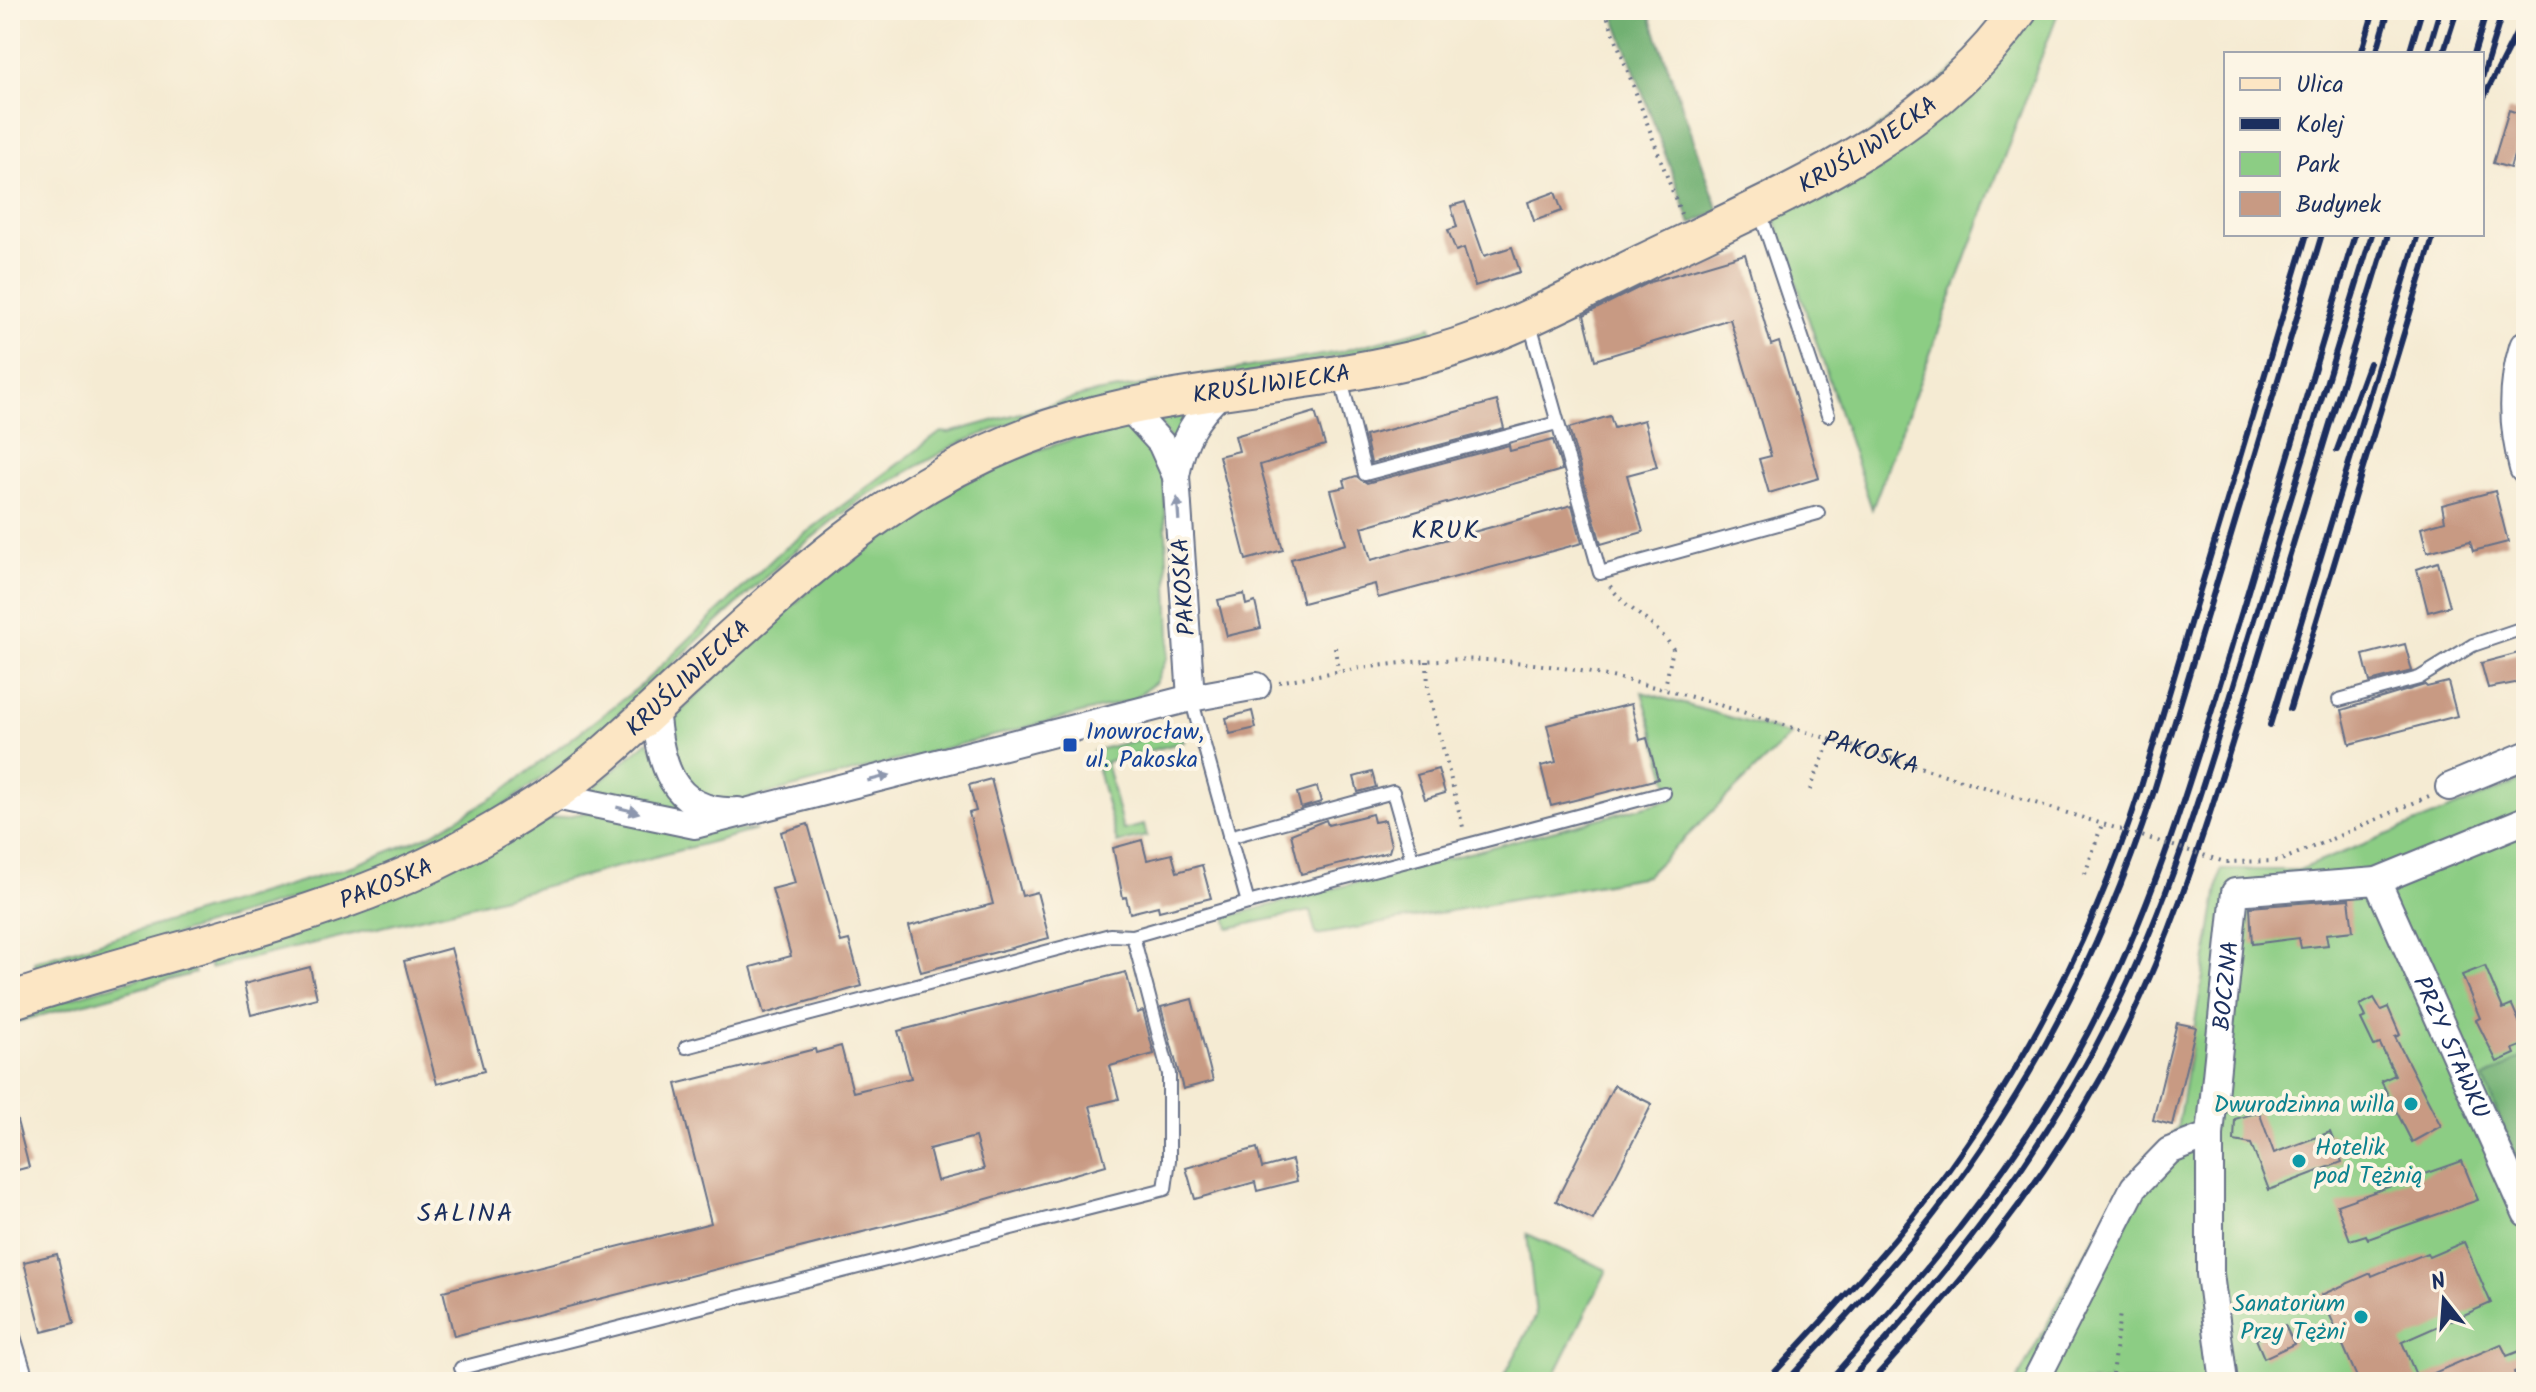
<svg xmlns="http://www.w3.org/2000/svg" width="2536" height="1392" font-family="Kalam,sans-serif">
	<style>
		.green { fill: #8ccd84; stroke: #547e71; stroke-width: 2 }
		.forest { fill: #71b072; stroke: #467068; stroke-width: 2 }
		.building { fill: #c89a83; fill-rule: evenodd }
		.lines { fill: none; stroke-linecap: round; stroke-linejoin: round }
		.service-casing { stroke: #677187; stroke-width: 16 }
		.minor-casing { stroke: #677187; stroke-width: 30 }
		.tertiary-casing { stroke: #677187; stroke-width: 36 }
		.secondary-casing { stroke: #677187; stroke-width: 40 }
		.path { stroke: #677187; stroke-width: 4; stroke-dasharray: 2 6; stroke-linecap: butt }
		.service { stroke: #fff; stroke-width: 12 }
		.minor { stroke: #fff; stroke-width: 26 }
		.tertiary { stroke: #fff; stroke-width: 32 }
		.secondary { stroke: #fce6c4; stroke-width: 36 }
		.rail { stroke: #1b2f5e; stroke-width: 6 }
		.path-bridge { stroke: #677187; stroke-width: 4; stroke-dasharray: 2 6; stroke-linecap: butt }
		.oneway { fill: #8d97ae }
		.transit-dot { fill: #1a4fb4; stroke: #fcf5e5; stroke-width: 3 }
		.culture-dot { fill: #0f9aa8; stroke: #fcf5e5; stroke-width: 3 }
		.labels { text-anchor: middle; stroke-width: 8; stroke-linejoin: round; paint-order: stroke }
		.street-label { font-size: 24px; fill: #1b2f5e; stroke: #fcf5e5 }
		.transit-label { font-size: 24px; fill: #164399; stroke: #fcf5e5; text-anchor: start }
		.culture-label { font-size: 24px; fill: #0d838f; stroke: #fcf5e5; text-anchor: end }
		.neighbourhood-label { font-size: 26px; letter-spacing: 2px; fill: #1b2f5e; stroke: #fcf5e5 }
	</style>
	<rect width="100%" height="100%" fill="#fcf5e5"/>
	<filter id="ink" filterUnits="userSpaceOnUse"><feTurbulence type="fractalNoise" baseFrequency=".0125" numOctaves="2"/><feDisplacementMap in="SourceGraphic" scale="16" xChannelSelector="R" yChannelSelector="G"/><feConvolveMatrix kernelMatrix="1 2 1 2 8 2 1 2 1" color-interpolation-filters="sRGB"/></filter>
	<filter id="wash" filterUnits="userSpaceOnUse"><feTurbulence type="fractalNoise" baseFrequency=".006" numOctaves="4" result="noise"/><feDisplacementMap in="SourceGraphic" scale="32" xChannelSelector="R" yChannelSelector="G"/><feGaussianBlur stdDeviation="1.8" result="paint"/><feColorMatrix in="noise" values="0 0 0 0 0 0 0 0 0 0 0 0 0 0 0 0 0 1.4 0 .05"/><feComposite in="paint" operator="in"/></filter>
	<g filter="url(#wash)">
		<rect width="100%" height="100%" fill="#f5ebd3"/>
		<g class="green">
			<polygon points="2032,10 2059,10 1872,509 1772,209"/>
			<polygon points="1431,327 1434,338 1026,417 955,445 865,496 785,559 579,751 506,804 437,844 360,878 10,985 10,979 37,971 34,962 355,865 432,834 499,794 639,687 779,553 941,432 949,433 1089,394 1339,352"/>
			<polygon points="1188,412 1172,444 1158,417"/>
			<path d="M1116,427L1137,431L1146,438L1164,480L1170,635L1167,658L1156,682L1132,700L737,802C729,801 720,802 712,799C680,790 662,747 674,718C766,627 862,534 978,475C1021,453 1069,440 1116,427Z"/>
			<polygon points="1642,692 1791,735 1646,876 1316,935 1310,911 1229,928 1226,917 1673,799"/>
			<polygon points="1180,729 1184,742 1106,762 1123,830 1144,825 1147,836 1117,843 1093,751"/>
			<polygon points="648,741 688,807 680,815 587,793"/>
			<polygon points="2526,779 2526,1382 2016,1382 2087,1250 2126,1186 2177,1129 2221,870 2299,870"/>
			<polygon points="588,812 723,830 756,830 470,906 210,968 208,957 547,820"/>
			<polygon points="190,963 195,973 10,1024 10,1016"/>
			<polygon points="1527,1234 1607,1270 1551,1382 1501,1382 1536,1316"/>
		</g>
		<g class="forest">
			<polygon points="1612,10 1648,10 1719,211 1691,224"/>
			<polygon points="2526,1055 2526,1185 2484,1079"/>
		</g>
		<g id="blocks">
			<g class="building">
				<polygon points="2509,110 2526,116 2526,139 2520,137 2510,168 2493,163"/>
				<polygon points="1555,192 1562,211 1534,221 1528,202"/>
				<polygon points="1465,202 1484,256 1512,247 1520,272 1475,286 1464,248 1456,251 1448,230 1457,227 1451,206"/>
				<polygon points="1745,254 1771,345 1779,342 1819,478 1769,493 1759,459 1771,456 1730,319 1595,360 1584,315 1650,282"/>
				<polygon points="1497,401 1504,428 1371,463 1365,436"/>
				<polygon points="1315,412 1325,445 1260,465 1283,550 1246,560 1219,456 1239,451 1235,436"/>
				<polygon points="1610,416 1614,428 1644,420 1657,467 1627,475 1643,532 1601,544 1569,428"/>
				<polygon points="1553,440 1562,470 1362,527 1371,560 1572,505 1582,543 1378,598 1375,584 1303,603 1291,559 1346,544 1331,490 1346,487 1344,480 1356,476 1367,483 1509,445 1510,451"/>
				<polygon points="2495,491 2508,542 2473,551 2470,541 2427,552 2421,528 2445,521 2442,505"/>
				<polygon points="2438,562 2450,606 2428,612 2417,569"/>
				<polygon points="1244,594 1246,605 1255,602 1261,628 1227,636 1218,600"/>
				<polygon points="2405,644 2412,671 2370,682 2363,655"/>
				<polygon points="2526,651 2526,681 2488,688 2481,663"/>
				<polygon points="2448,682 2457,716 2350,744 2342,710 2425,685 2427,687"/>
				<polygon points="1631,704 1640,740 1647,738 1658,779 1551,806 1541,766 1556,762 1547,725"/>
				<polygon points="1252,711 1256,728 1230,734 1226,718"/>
				<polygon points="1438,769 1445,793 1425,799 1417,775"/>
				<polygon points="1372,772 1376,787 1358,792 1354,777"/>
				<polygon points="991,779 1022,896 1037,892 1049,938 921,972 909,926 993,904 969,813 976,811 969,785"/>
				<polygon points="1317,787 1321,802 1301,808 1297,793"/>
				<polygon points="1372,814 1374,822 1385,820 1391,845 1389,852 1301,874 1291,834 1326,820 1328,825"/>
				<polygon points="808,824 841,942 849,940 862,986 764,1014 751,967 791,956 772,889 795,883 781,832"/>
				<polygon points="1142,840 1147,860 1172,854 1177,872 1202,865 1211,898 1159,911 1158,906 1130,913 1126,897 1123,898 1113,848"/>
				<polygon points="2349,899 2353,931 2326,934 2328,945 2301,948 2299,938 2252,944 2250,907"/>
				<polygon points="451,948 484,1071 437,1084 404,961"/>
				<polygon points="2485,966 2503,1009 2512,1005 2526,1038 2526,1044 2513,1049 2515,1054 2497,1062 2476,1020 2480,1018 2462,975"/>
				<polygon points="310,967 317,998 251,1015 244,984"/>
				<path d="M1126,972L1137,1013L1143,1011L1154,1054L1110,1066L1119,1099L1090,1106L1106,1165L945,1211L454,1336L443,1291L711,1223L676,1084L815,1049L816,1053L841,1046L853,1092L911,1078L898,1031ZM975,1137L984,1169L937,1181L929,1149Z"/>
				<polygon points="2374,998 2381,1010 2388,1007 2400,1035 2395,1037 2441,1126 2412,1142 2381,1081 2395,1075 2380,1044 2374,1046 2361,1019 2366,1017 2360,1005"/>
				<polygon points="1192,999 1213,1081 1183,1089 1161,1007"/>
				<polygon points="2177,1023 2196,1027 2172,1125 2153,1120"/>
				<polygon points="1614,1085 1652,1104 1593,1220 1556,1201"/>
				<polygon points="2259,1112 2274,1153 2330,1132 2342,1162 2269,1190 2251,1144 2234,1141 2235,1119"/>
				<polygon points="16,1117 29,1167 10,1172 10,1118"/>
				<polygon points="1257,1148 1262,1168 1292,1160 1297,1181 1257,1191 1255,1182 1195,1199 1186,1168"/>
				<polygon points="2462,1161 2478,1200 2368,1239 2366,1235 2350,1240 2337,1205"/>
				<polygon points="2464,1242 2491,1303 2402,1342 2418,1380 2501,1344 2507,1356 2522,1350 2526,1367 2514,1372 2518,1382 2359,1382 2321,1295 2371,1273 2372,1276 2427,1253 2429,1257"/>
				<polygon points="57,1254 74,1324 42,1332 24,1262"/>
				<polygon points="2285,1325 2294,1344 2264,1358 2256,1339"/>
			</g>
		</g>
	</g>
	<g filter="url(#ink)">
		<use href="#blocks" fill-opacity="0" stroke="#677187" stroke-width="2"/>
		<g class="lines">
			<defs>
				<g id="service">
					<polyline points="1760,212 1828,415"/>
					<polyline points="1529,320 1600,573 1818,513"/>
					<polyline points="1340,376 1365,474 1557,423"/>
					<polyline points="1191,698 1248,903 1664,793"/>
					<polyline points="2339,700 2419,678 2473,645 2526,627"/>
					<polyline points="1229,837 1393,792 1412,859"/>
					<polyline points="686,1047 1110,935 1133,936"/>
					<polyline points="10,1323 28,1382"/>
					<polyline points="461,1368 1165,1189 1169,1160 1169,1074 1133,936 1248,903"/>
				</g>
				<g id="minor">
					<polyline points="1129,408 1161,443 1176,476"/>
					<path d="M1191,698L1176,476C1182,440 1195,417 1222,392"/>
					<path d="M655,707C659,760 670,815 738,811"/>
					<polyline points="2449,787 2526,755"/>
					<polyline points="551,795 695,825 1191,698 1257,686"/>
					<path id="s1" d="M2377,881L2526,1213"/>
					<polyline points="2035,1382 2134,1187 2169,1151 2210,1135"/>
					<path id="s2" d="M2224,1382L2210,1274V1135L2235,892L2377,881L2526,820"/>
				</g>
				<path id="tertiary" d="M2526,347C2514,386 2515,428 2526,468"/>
				<g id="secondary">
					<path id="s3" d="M10,1001C136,958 270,932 393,881C447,859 496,831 545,799C592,768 634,727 676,688C796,579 892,482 1049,428C1165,389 1291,388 1410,360C1493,341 1566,300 1642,263C1776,198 1932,137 2019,10"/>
				</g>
			</defs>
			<use href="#service" class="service-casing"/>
			<use href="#minor" class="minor-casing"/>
			<use href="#tertiary" class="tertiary-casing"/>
			<use href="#secondary" class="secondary-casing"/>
			<g class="path">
				<polyline points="1605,10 1681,214"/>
				<path d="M1610,586C1628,612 1657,622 1673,649L1665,687"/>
				<polyline points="1335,647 1338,671"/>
				<polyline points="1427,661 1428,689 1464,831"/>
				<path d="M1279,682C1327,673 1375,665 1424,661C1538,652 1661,686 1768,720"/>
				<polyline points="1810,790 1830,740"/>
				<polyline points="2332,839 2429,796"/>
				<polyline points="2085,874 2102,824"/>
				<polyline points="2111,1382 2120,1313"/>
			</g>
			<use href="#service" class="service"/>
			<use href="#minor" class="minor"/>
			<use href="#tertiary" class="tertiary"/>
			<use href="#secondary" class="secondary"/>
			<g class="rail">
				<polyline points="2361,54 2374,10"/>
				<polyline points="2376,54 2389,10"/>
				<polyline points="2409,54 2422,10"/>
				<polyline points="2427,54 2440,10"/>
				<polyline points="2443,54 2457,10"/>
				<polyline points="2474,54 2487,10"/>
				<polyline points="2482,78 2503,10"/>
				<polyline points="2482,101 2526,14"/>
				<polyline points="2337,450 2369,363"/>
				<polyline points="2290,709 2434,234"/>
				<polyline points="2270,725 2418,234"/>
				<path d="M1766,1382C1815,1328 1866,1275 1912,1218C2014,1090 2090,946 2140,790L2307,234"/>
				<path d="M1786,1382C1830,1334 1875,1287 1916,1237C2023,1105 2101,955 2153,794L2322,234"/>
				<path d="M1828,1382C1919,1281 2006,1179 2073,1060C2147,929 2190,784 2233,641C2274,505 2314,370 2355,234"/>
				<path d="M1848,1382C1952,1270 2045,1150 2113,1013C2171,898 2207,774 2244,652C2287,512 2329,373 2372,234"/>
				<path d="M1871,1382C1958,1287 2039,1190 2102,1076C2171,950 2211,812 2253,675C2298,528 2343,381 2388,234"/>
			</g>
			<path class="path-bridge" id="s4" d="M1768,720L2225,862L2279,861L2332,839"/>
		</g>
		<defs><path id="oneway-solid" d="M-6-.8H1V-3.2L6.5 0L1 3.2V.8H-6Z" transform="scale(2)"/></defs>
		<g class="oneway">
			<use href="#oneway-solid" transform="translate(1178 509) rotate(-94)"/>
			<use href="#oneway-solid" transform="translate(879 778) rotate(-14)"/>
			<use href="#oneway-solid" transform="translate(628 810) rotate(14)"/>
		</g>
	</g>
	<rect class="transit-dot" x="1062" y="737" width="16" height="16" rx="4"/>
	<g class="culture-dot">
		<circle cx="2411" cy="1104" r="8"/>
		<circle cx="2299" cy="1161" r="8"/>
		<circle cx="2361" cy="1317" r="8"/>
	</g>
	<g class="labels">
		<g class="street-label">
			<text dy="8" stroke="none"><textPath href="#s3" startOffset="2080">KRUŚLIWIECKA</textPath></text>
			<text dy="8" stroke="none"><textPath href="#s3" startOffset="1432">KRUŚLIWIECKA</textPath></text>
			<text transform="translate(1183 587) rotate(-94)" y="8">PAKOSKA</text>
			<text dy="8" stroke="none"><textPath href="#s3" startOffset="762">KRUŚLIWIECKA</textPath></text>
			<text dy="8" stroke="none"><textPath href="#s4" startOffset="108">PAKOSKA</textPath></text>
			<text dy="8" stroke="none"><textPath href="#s3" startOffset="394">PAKOSKA</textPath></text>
			<text dy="8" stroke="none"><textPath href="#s2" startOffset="398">BOCZNA</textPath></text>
			<text dy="8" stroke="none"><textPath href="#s1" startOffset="182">PRZY STAWKU</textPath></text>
		</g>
		<g class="transit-label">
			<text x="1086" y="739">Inowrocław,<tspan x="1086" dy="28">ul. Pakoska</tspan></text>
		</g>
		<g class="culture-label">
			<text x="2395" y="1112">Dwurodzinna willa</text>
			<text x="2315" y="1155" text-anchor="start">Hotelik<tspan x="2315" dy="28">pod Tężnią</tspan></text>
			<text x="2345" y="1311">Sanatorium<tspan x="2345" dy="28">Przy Tężni</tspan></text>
		</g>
		<g class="neighbourhood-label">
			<text x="1446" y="538">KRUK</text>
			<text x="466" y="1221">SALINA</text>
		</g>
	</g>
	<rect width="2536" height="1392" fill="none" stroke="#fcf5e5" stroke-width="40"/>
	<rect x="2224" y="52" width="260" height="184" fill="#fcf5e5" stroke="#a2a6af" stroke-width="2"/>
	<rect x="2240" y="78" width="40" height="12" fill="#fce6c4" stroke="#a2a6af" stroke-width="2"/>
	<text x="2296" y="92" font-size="24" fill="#1b2f5e">Ulica</text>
	<rect x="2240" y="118" width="40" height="12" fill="#1b2f5e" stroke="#a2a6af" stroke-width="2"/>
	<text x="2296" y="132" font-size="24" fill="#1b2f5e">Kolej</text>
	<rect x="2240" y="152" width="40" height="24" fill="#8ccd84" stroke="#a2a6af" stroke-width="2"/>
	<text x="2296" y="172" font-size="24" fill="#1b2f5e">Park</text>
	<rect x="2240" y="192" width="40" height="24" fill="#c89a83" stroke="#a2a6af" stroke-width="2"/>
	<text x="2296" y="212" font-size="24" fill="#1b2f5e">Budynek</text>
	<g transform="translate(2444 1300) rotate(343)" stroke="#fcf5e5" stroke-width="6" paint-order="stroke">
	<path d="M0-6L14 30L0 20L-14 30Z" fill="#1b2f5e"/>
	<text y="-12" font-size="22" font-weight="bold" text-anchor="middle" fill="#1b2f5e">N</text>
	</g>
</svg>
